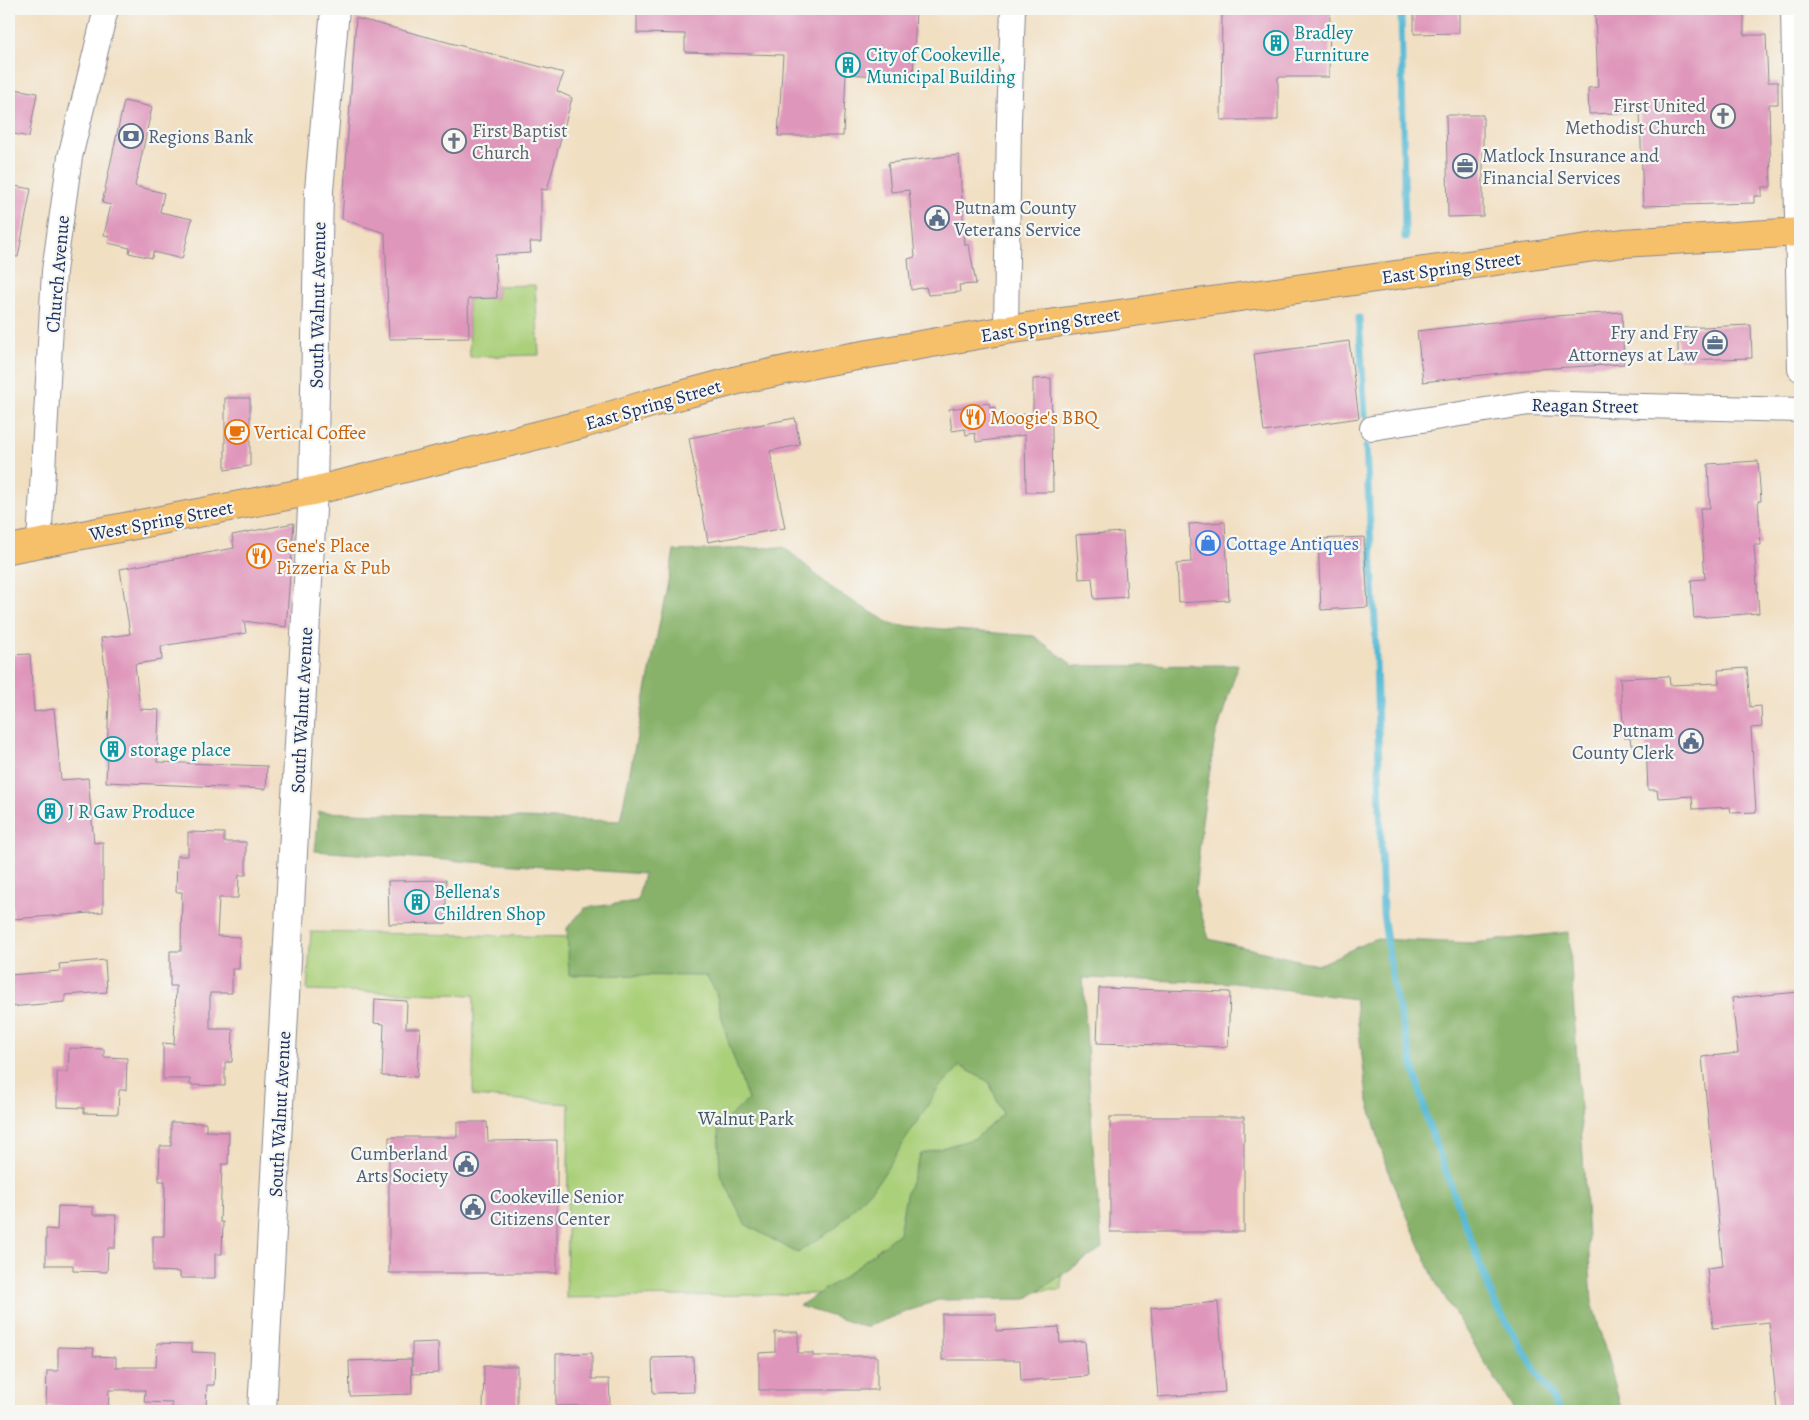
<svg xmlns="http://www.w3.org/2000/svg" width="1809" height="1420" font-family="Alegreya,serif">
	<style>
		.green { fill: #abd07a; stroke: #63806c }
		.forest { fill: #88b26a; stroke: #527064 }
		.lines { fill: none; stroke-linecap: round; stroke-linejoin: round }
		.stream { stroke: #55b9d4; stroke-width: 7 }
		.building { fill: #df96bb }
		.minor-casing { stroke: #868790; stroke-width: 26 }
		.tertiary-casing { stroke: #868790; stroke-width: 30 }
		.primary-casing { stroke: #868790; stroke-width: 30 }
		.minor { stroke: #fff; stroke-width: 24 }
		.tertiary { stroke: #fff; stroke-width: 28 }
		.primary { stroke: #f6c06b; stroke-width: 28 }
		.labels { text-anchor: middle; stroke-width: 4.5; stroke-linejoin: round; paint-order: stroke }
		.culture-label { font-size: 19px; fill: #0d838f; stroke: #f6f6f2; text-anchor: start }
		.worship-label { font-size: 19px; fill: #5b616d; stroke: #f6f6f2; text-anchor: end }
		.service-label { font-size: 19px; fill: #4e5e75; stroke: #f6f6f2; text-anchor: start }
		.street-label { font-size: 19px; fill: #1b2f5e; stroke: #f6f6f2 }
		.food-label { font-size: 19px; fill: #c56008; stroke: #f6f6f2; text-anchor: start }
		.shop-label { font-size: 19px; fill: #366cbe; stroke: #f6f6f2; text-anchor: start }
		.park-label { font-size: 19px; fill: #3f5765; stroke: #f6f6f2 }
	</style>
	<rect width="100%" height="100%" fill="#f6f6f2"/>
	<filter id="ink" filterUnits="userSpaceOnUse"><feTurbulence type="fractalNoise" baseFrequency=".02" numOctaves="2"/><feDisplacementMap in="SourceGraphic" scale="10" xChannelSelector="R" yChannelSelector="G"/><feConvolveMatrix kernelMatrix="1 2 1 2 8 2 1 2 1" color-interpolation-filters="sRGB"/></filter>
	<filter id="wash" filterUnits="userSpaceOnUse"><feTurbulence type="fractalNoise" baseFrequency=".0096" numOctaves="4" result="noise"/><feDisplacementMap in="SourceGraphic" scale="20" xChannelSelector="R" yChannelSelector="G"/><feGaussianBlur stdDeviation="1.12" result="paint"/><feColorMatrix in="noise" values="0 0 0 0 0 0 0 0 0 0 0 0 0 0 0 0 0 1.4 0 .05"/><feComposite in="paint" operator="in"/></filter>
	<g filter="url(#wash)">
		<rect width="100%" height="100%" fill="#f1dfc2"/>
		<g class="green">
			<polygon points="535,285 539,355 470,357 468,299 497,298 497,286"/>
			<polygon points="311,932 1059,946 1062,1290 566,1298 569,1104 473,1096 474,995 307,990"/>
		</g>
		<polygon class="forest" points="784,547 835,591 893,625 1034,636 1074,666 1238,665 1215,738 1202,821 1195,894 1209,939 1318,965 1374,939 1473,943 1569,932 1592,1302 1622,1411 1515,1411 1435,1281 1387,1169 1367,1097 1355,999 1236,983 1083,978 1093,1147 1102,1248 1026,1299 938,1300 866,1327 799,1306 844,1277 899,1233 906,1195 921,1154 976,1138 1003,1114 989,1082 960,1066 938,1089 879,1181 835,1228 797,1253 745,1224 720,1173 718,1127 748,1100 727,1038 716,993 707,976 569,975 567,928 585,908 637,901 644,874 315,851 319,812 620,821 674,551"/>
		<g class="lines">
			<g class="stream">
				<polyline points="1401,9 1405,238"/>
				<polyline points="1359,318 1365,415"/>
				<polyline points="1366,447 1375,622 1383,914 1395,995 1428,1123 1494,1302 1560,1411"/>
			</g>
		</g>
		<g id="blocks">
			<g class="building">
				<polygon points="686,9 916,9 913,78 846,74 843,136 778,136 783,55 685,52 685,34 637,33 637,12 686,14"/>
				<polygon points="1222,9 1330,9 1329,77 1278,77 1278,120 1221,120"/>
				<polygon points="1414,9 1459,9 1459,33 1414,34"/>
				<polygon points="1595,9 1744,9 1744,35 1766,35 1768,82 1778,82 1778,104 1769,104 1771,187 1762,187 1762,196 1754,196 1754,203 1643,206 1640,112 1589,114 1588,88 1598,87"/>
				<polygon points="356,18 564,73 557,91 572,98 547,190 541,189 541,242 530,242 531,253 495,255 497,298 468,299 469,338 389,339 385,233 342,219"/>
				<polygon points="9,88 37,93 29,137 9,133"/>
				<polygon points="124,101 152,107 135,186 164,193 160,212 192,219 182,259 153,252 152,258 129,253 130,248 108,243 109,236 104,235 111,205 102,203"/>
				<polygon points="1446,115 1483,115 1483,216 1448,217"/>
				<polygon points="959,155 965,245 969,245 976,284 959,285 960,292 928,295 926,287 911,290 908,259 915,257 909,190 891,192 888,163"/>
				<polygon points="9,185 31,189 18,257 9,256"/>
				<polygon points="1622,312 1624,364 1534,369 1423,382 1417,331 1537,317"/>
				<polygon points="1751,325 1752,358 1678,360 1678,328"/>
				<polygon points="1349,341 1359,418 1264,432 1254,354"/>
				<polygon points="1051,378 1053,492 1026,492 1025,435 976,442 975,433 966,435 965,429 952,431 949,409 989,403 990,408 995,407 996,418 1033,413 1033,379"/>
				<polygon points="225,398 250,398 250,466 225,470"/>
				<polygon points="795,418 800,445 770,451 785,528 708,542 689,438"/>
				<polygon points="1758,461 1761,501 1758,501 1761,545 1754,545 1759,613 1694,618 1691,580 1705,579 1700,508 1710,508 1708,464"/>
				<polygon points="1225,522 1229,600 1179,603 1177,563 1191,562 1189,524"/>
				<polygon points="294,523 286,627 244,621 246,633 161,646 162,660 135,664 140,709 159,710 157,762 267,766 266,789 106,782 109,698 101,638 130,634 120,569 234,548 232,535"/>
				<polygon points="1123,532 1127,597 1094,599 1092,578 1079,579 1076,535"/>
				<polygon points="1364,537 1368,607 1321,610 1318,539"/>
				<polygon points="30,654 34,712 54,709 61,780 88,778 94,843 103,842 103,912 13,919 9,865 9,655"/>
				<polygon points="1747,668 1750,707 1761,706 1762,727 1751,728 1756,812 1731,813 1730,807 1693,809 1692,796 1658,798 1657,790 1648,790 1646,745 1631,745 1630,738 1624,738 1620,678 1669,676 1670,685 1719,683 1718,670"/>
				<polygon points="188,832 224,833 224,842 246,842 246,875 239,875 238,898 219,898 217,936 240,937 239,969 232,969 232,993 210,993 210,1029 233,1029 232,1062 225,1062 225,1086 190,1085 190,1079 163,1079 163,1043 174,1044 176,986 170,986 170,951 181,951 182,892 176,892 177,856 188,856"/>
				<polygon points="446,880 446,923 389,924 388,881"/>
				<polygon points="105,960 107,992 65,995 65,1002 9,1007 9,975 60,971 59,964"/>
				<polygon points="1099,988 1230,992 1228,1047 1097,1043"/>
				<polygon points="1800,992 1800,1411 1777,1411 1769,1322 1713,1328 1707,1268 1723,1266 1702,1057 1738,1053 1732,998"/>
				<polygon points="375,999 407,1001 406,1028 420,1028 417,1077 382,1076 384,1024 374,1023"/>
				<polygon points="69,1048 104,1049 104,1057 127,1058 126,1090 119,1090 118,1114 84,1113 84,1108 57,1107 57,1072 68,1072"/>
				<rect x="1110" y="1117" width="134" height="115"/>
				<polygon points="171,1122 206,1123 206,1131 229,1132 228,1164 222,1164 220,1222 223,1222 222,1254 215,1254 215,1278 180,1278 180,1272 153,1271 153,1236 164,1236 165,1181 159,1181 160,1146 171,1146"/>
				<polygon points="457,1122 487,1122 488,1141 557,1140 557,1273 389,1273 389,1137 457,1137"/>
				<polygon points="58,1206 93,1207 93,1215 116,1215 115,1248 108,1248 107,1272 73,1271 73,1265 46,1265 46,1229 57,1230"/>
				<polygon points="1218,1302 1225,1392 1158,1397 1151,1308"/>
				<polygon points="942,1314 996,1314 996,1331 1059,1327 1060,1343 1085,1341 1088,1376 1021,1381 1020,1360 942,1360"/>
				<polygon points="775,1332 798,1332 798,1353 813,1353 813,1356 877,1356 877,1390 759,1390 759,1353 775,1352"/>
				<polygon points="438,1342 439,1373 412,1374 412,1343"/>
				<polygon points="157,1343 192,1344 192,1352 215,1353 214,1385 207,1385 206,1409 172,1408 172,1403 144,1402 145,1390 109,1390 108,1411 73,1411 73,1407 46,1406 47,1371 58,1371 58,1347 94,1348 93,1356 116,1357 116,1367 156,1367"/>
				<polygon points="592,1353 592,1379 609,1379 610,1405 556,1406 556,1354"/>
				<polygon points="693,1357 694,1392 653,1393 652,1358"/>
				<polygon points="411,1359 412,1394 350,1396 349,1361"/>
				<polygon points="484,1366 517,1366 517,1411 483,1411"/>
			</g>
		</g>
	</g>
	<g filter="url(#ink)">
		<use href="#blocks" fill-opacity="0" stroke="#868790" stroke-width="1"/>
		<g class="lines">
			<defs>
				<g id="minor">
					<polyline points="1793,9 1800,369"/>
					<polyline points="1006,330 1009,121 1013,9"/>
					<polyline points="1372,428 1529,403 1800,410"/>
					<polyline points="39,543 54,271 70,157 106,9"/>
				</g>
				<polyline id="tertiary" points="262,1411 313,491 319,190 335,9"/>
				<polyline id="primary" points="9,549 313,491 583,424 655,402 738,380 823,362 1006,330 1623,243 1800,232"/>
			</defs>
			<use href="#minor" class="minor-casing"/>
			<use href="#tertiary" class="tertiary-casing"/>
			<use href="#primary" class="primary-casing"/>
			<use href="#minor" class="minor"/>
			<use href="#tertiary" class="tertiary"/>
			<use href="#primary" class="primary"/>
		</g>
	</g>
	<defs>
		<symbol id="building-ring" viewBox="-11 -11 22 22"><circle r="9.5" fill="#f6f6f2" stroke="#0f9aa8" stroke-width="1.5"/><path d="M-4-6H4V6H1V3H-1V6H-4ZM-2.5-4.3h1.7v1.8h-1.7ZM.8-4.3h1.7v1.8H.8ZM-2.5-1h1.7V.8h-1.7ZM.8-1h1.7V.8H.8Z" fill="#0f9aa8"/></symbol>
		<symbol id="church-ring" viewBox="-11 -11 22 22"><circle r="9.5" fill="#f6f6f2" stroke="#6b7280" stroke-width="1.5"/><path d="M-1.2-6h2.4v3.5h3.3v2.4h-3.3V6h-2.4V-.1h-3.3v-2.4h3.3Z" fill="#6b7280"/></symbol>
		<symbol id="bank-ring" viewBox="-11 -11 22 22"><circle r="9.5" fill="#f6f6f2" stroke="#5c6f8a" stroke-width="1.5"/><path d="M-6-4H6V4H-6ZM0-2.3a2.3 2.3 0 1 0 0 4.6a2.3 2.3 0 1 0 0-4.6Z" fill="#5c6f8a"/></symbol>
		<symbol id="office-ring" viewBox="-11 -11 22 22"><circle r="9.5" fill="#f6f6f2" stroke="#5c6f8a" stroke-width="1.5"/><path d="M-6-3h4V-5.5h4V-3h4V5H-6ZM-1-4.5V-3h2v-1.5ZM-6 0V1H6V0Z" fill="#5c6f8a"/></symbol>
		<symbol id="civic-ring" viewBox="-11 -11 22 22"><circle r="9.5" fill="#f6f6f2" stroke="#5c6f8a" stroke-width="1.5"/><path d="M-.6-6.5H3V-4.5H.6V-3L4-1V1h2V6H-6V1h2V-1L-.6-3ZM-1.2 2.5V6h2.4V2.5Z" fill="#5c6f8a"/></symbol>
		<symbol id="restaurant-ring" viewBox="-11 -11 22 22"><circle r="9.5" fill="#f6f6f2" stroke="#e8710a" stroke-width="1.5"/><path d="M-5-6h1v4h1v-4h1v4h1v-4h1v5L-1.5 .5V6h-2V.5L-5-1ZM5-6V6H3V1.5H1.5Q1.5-4 5-6Z" fill="#e8710a"/></symbol>
		<symbol id="cafe-ring" viewBox="-11 -11 22 22"><circle r="9.5" fill="#f6f6f2" stroke="#e8710a" stroke-width="1.5"/><path d="M-5.5-4.5H6V0H3Q3 3.5 0 3.5H-2.5Q-5.5 3.5-5.5 0ZM3-3.2v2h1.7v-2ZM-6 4.5H4V6H-6Z" fill="#e8710a"/></symbol>
		<symbol id="shop-ring" viewBox="-11 -11 22 22"><circle r="9.5" fill="#f6f6f2" stroke="#3f7fe0" stroke-width="1.5"/><path d="M-5-2.5h2.3a2.7 3.5 0 0 1 5.4 0H5L5.5 6h-11ZM-1.5-2.5h3a1.5 2.3 0 0 0-3 0Z" fill="#3f7fe0"/></symbol>
	</defs>
	<g fill-rule="evenodd">
		<use href="#building-ring" x="1262" y="29" width="28" height="28"/>
		<use href="#building-ring" x="834" y="51" width="28" height="28"/>
		<use href="#church-ring" x="1709" y="102" width="28" height="28"/>
		<use href="#bank-ring" x="117" y="122" width="28" height="28"/>
		<use href="#church-ring" x="440" y="127" width="28" height="28"/>
		<use href="#office-ring" x="1451" y="152" width="28" height="28"/>
		<use href="#civic-ring" x="923" y="204" width="28" height="28"/>
		<use href="#office-ring" x="1701" y="329" width="28" height="28"/>
		<use href="#restaurant-ring" x="959" y="403" width="28" height="28"/>
		<use href="#cafe-ring" x="223" y="418" width="28" height="28"/>
		<use href="#shop-ring" x="1194" y="529" width="28" height="28"/>
		<use href="#restaurant-ring" x="245" y="542" width="28" height="28"/>
		<use href="#civic-ring" x="1677" y="727" width="28" height="28"/>
		<use href="#building-ring" x="99" y="735" width="28" height="28"/>
		<use href="#building-ring" x="36" y="797" width="28" height="28"/>
		<use href="#building-ring" x="403" y="888" width="28" height="28"/>
		<use href="#civic-ring" x="452" y="1150" width="28" height="28"/>
		<use href="#civic-ring" x="459" y="1193" width="28" height="28"/>
	</g>
	<g class="labels">
		<g class="culture-label">
			<text x="1294" y="39">Bradley<tspan x="1294" dy="22">Furniture</tspan></text>
			<text x="866" y="61">City of Cookeville,<tspan x="866" dy="22">Municipal Building</tspan></text>
			<text x="130" y="756">storage place</text>
			<text x="68" y="818">J R Gaw Produce</text>
			<text x="434" y="898">Bellena's<tspan x="434" dy="22">Children Shop</tspan></text>
		</g>
		<g class="worship-label">
			<text x="1706" y="112">First United<tspan x="1706" dy="22">Methodist Church</tspan></text>
			<text x="472" y="137" text-anchor="start">First Baptist<tspan x="472" dy="22">Church</tspan></text>
		</g>
		<g class="service-label">
			<text x="148" y="143">Regions Bank</text>
			<text x="1482" y="162">Matlock Insurance and<tspan x="1482" dy="22">Financial Services</tspan></text>
			<text x="954" y="214">Putnam County<tspan x="954" dy="22">Veterans Service</tspan></text>
			<text x="1698" y="339" text-anchor="end">Fry and Fry<tspan x="1698" dy="22">Attorneys at Law</tspan></text>
			<text x="1674" y="737" text-anchor="end">Putnam<tspan x="1674" dy="22">County Clerk</tspan></text>
			<text x="448" y="1160" text-anchor="end">Cumberland<tspan x="448" dy="22">Arts Society</tspan></text>
			<text x="490" y="1203">Cookeville Senior<tspan x="490" dy="22">Citizens Center</tspan></text>
		</g>
		<g class="street-label">
			<text transform="translate(1451 267) rotate(-8)" y="7">East Spring Street</text>
			<text transform="translate(57 274) rotate(-85)" y="7">Church Avenue</text>
			<text transform="translate(317 305) rotate(-89)" y="7">South Walnut Avenue</text>
			<text transform="translate(1050 324) rotate(-9)" y="7">East Spring Street</text>
			<text transform="translate(653 404) rotate(-16)" y="7">East Spring Street</text>
			<text transform="translate(1585 405) rotate(1)" y="7">Reagan Street</text>
			<text transform="translate(161 520) rotate(-11)" y="7">West Spring Street</text>
			<text transform="translate(301 710) rotate(-87)" y="7">South Walnut Avenue</text>
			<text transform="translate(279 1114) rotate(-87)" y="7">South Walnut Avenue</text>
		</g>
		<g class="food-label">
			<text x="990" y="424">Moogie's BBQ</text>
			<text x="254" y="439">Vertical Coffee</text>
			<text x="276" y="552">Gene's Place<tspan x="276" dy="22">Pizzeria &amp; Pub</tspan></text>
		</g>
		<g class="shop-label">
			<text x="1226" y="550">Cottage Antiques</text>
		</g>
		<g class="park-label">
			<text x="746" y="1125">Walnut Park</text>
		</g>
	</g>
	<rect width="1809" height="1420" fill="none" stroke="#f6f6f2" stroke-width="30"/>
</svg>
